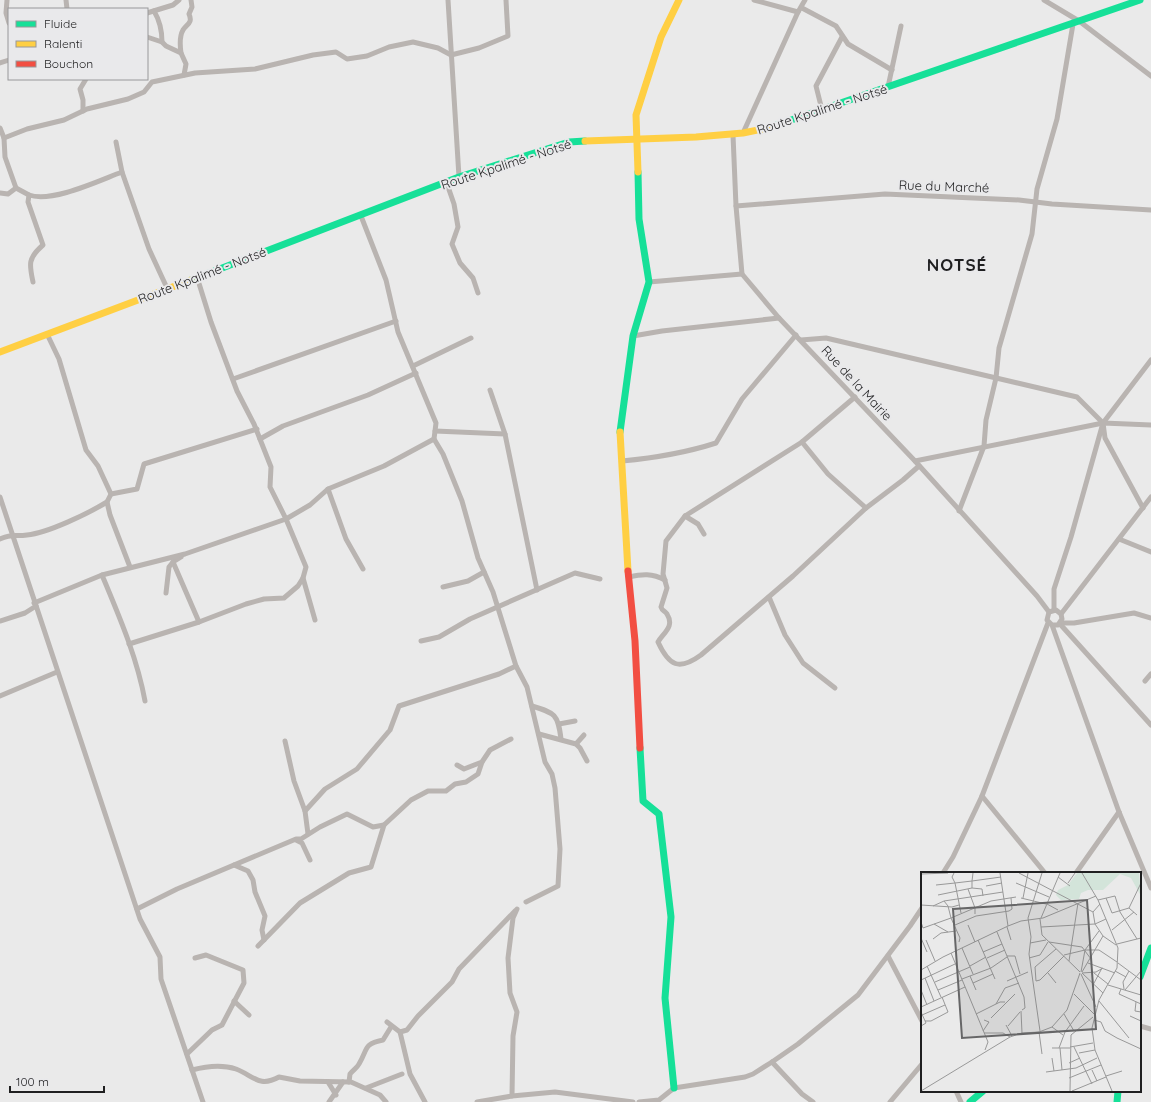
<svg xmlns="http://www.w3.org/2000/svg" width="1151" height="1102" font-family="Quicksand,sans-serif">
	<style>
		.lines { fill: none; stroke-linecap: round; stroke-linejoin: round }
		.street { stroke: #b9b4b1; stroke-width: 5 }
		.fast { stroke: #16e098; stroke-width: 7 }
		.slow { stroke: #ffcf43; stroke-width: 7 }
		.jam { stroke: #f24e42; stroke-width: 7 }
		.labels { text-anchor: middle; stroke-width: 4; stroke-linejoin: round; paint-order: stroke }
		.street-label { font-size: 13px; fill: #1f1f20; stroke: #e9e9eb }
		.district-label { font-size: 17px; font-weight: bold; letter-spacing: 1px; fill: #1f1f20; stroke: #e9e9eb }
		.inset-road { fill: none; stroke: #999; stroke-width: 1 }
		.view { fill: #666667; fill-opacity: 0.15; stroke: #666667; stroke-width: 2 }
		.inset-edge { fill: none; stroke: #1f1f20; stroke-width: 2 }
	</style>
	<rect width="100%" height="100%" fill="#eaeaea"/>
	<g class="lines">
		<g class="street">
			<polyline points="7,0 6,13 9,23"/>
			<polyline points="66,0 67,9"/>
			<polyline points="448,0 459,177"/>
			<polyline points="754,0 798,12"/>
			<polyline points="1044,0 1079,21 1151,76"/>
			<polyline points="802,8 836,26 848,44 892,70"/>
			<path d="M154,11C160,21 162,30 162,42"/>
			<polyline points="147,13 173,5 179,0"/>
			<polyline points="147,37 162,42 166,46 181,53 186,64 184,75"/>
			<path d="M181,53C180,46 179,37 183,30C187,24 193,23 189,14L192,7L191,0"/>
			<polyline points="0,63 9,60"/>
			<polyline points="888,87 901,26"/>
			<polyline points="822,110 816,86 842,37"/>
			<polyline points="83,111 83,100 80,89 86,79"/>
			<path d="M0,128L4,138L5,157L16,188L29,195L28,202L43,245C28,258 29,264 33,282"/>
			<polyline points="743,133 798,12 805,0"/>
			<polyline points="733,135 736,206 742,274 779,318 915,461 1037,596 1049,612"/>
			<polyline points="4,138 27,129 64,120 87,109 128,99 144,92 152,82 195,73 255,69 313,55 336,52 347,59 367,56 389,47 413,42 438,48 451,55 479,48 508,36 506,0"/>
			<polyline points="116,142 122,172 149,249 167,288"/>
			<polyline points="446,181 454,204 458,227 452,244 460,263 473,278 478,293"/>
			<polyline points="0,193 8,194 16,188"/>
			<path d="M29,195C52,203 98,181 122,172"/>
			<polyline points="736,206 885,194 1019,200 1052,204 1151,210"/>
			<polyline points="361,216 386,280 398,332 436,423 434,439 443,454 462,501 478,558 493,592 516,666 527,687 545,762 552,774 555,788 560,849 558,886 526,902"/>
			<polyline points="197,277 211,322 237,391 254,424 271,467 270,487 286,519 306,567 303,578 315,620"/>
			<polyline points="649,282 742,274"/>
			<polyline points="47,334 59,359 86,450 98,466 111,494 107,502 110,515 130,567"/>
			<polyline points="633,336 662,331 779,318"/>
			<polyline points="801,340 826,338 1077,397 1103,423 1105,438 1143,508"/>
			<polyline points="413,366 471,338"/>
			<polyline points="233,379 396,321"/>
			<polyline points="490,390 505,434"/>
			<path d="M855,397L802,442L685,516L666,541L663,574L667,588L661,607C662,611 665,611 667,614C675,627 663,633 658,642C669,666 679,671 701,655L793,576L866,508L903,480L919,466"/>
			<polyline points="435,431 505,434 537,590"/>
			<polyline points="260,439 283,426 368,395 416,373"/>
			<polyline points="802,442 828,474 866,508"/>
			<path d="M622,461C654,458 685,453 716,443L742,399L796,335"/>
			<polyline points="915,461 1103,423 1151,425"/>
			<polyline points="328,489 346,539 363,569"/>
			<polyline points="111,494 137,489 144,464 257,429"/>
			<polyline points="0,497 140,919 160,957 161,979 203,1102"/>
			<polyline points="959,511 984,446 986,420 996,378 999,348 1032,234 1037,189 1057,119 1073,24"/>
			<polyline points="685,516 698,524 704,534"/>
			<path d="M0,539C15,533 13,537 27,535C48,533 89,513 107,502"/>
			<polyline points="1119,539 1151,552"/>
			<polyline points="181,557 173,562 199,622"/>
			<path d="M102,575C119,616 137,657 145,701"/>
			<path d="M629,577C642,574 652,573 665,580"/>
			<polyline points="443,587 468,581 484,572"/>
			<polyline points="166,593 169,567 173,562"/>
			<polyline points="769,597 785,635 803,663 835,688"/>
			<polyline points="34,603 102,575 185,554 286,519 310,505 328,489 384,466 434,439"/>
			<polyline points="1054,610 1054,589 1071,537 1103,423 1151,360"/>
			<polyline points="1061,614 1151,497"/>
			<polyline points="0,621 25,613 36,606"/>
			<polyline points="1061,623 1074,623 1134,613 1151,618"/>
			<polyline points="1060,624 1151,725"/>
			<polyline points="1052,625 1058,625 1062,619 1061,614 1056,610 1049,612 1047,620 1052,625 1119,812 1151,888"/>
			<polyline points="421,641 439,637 470,619 575,573 600,579"/>
			<polyline points="129,644 199,622 246,604 264,599 284,598 298,586 303,578"/>
			<polyline points="1145,681 1151,674"/>
			<polyline points="0,696 57,672"/>
			<path d="M532,706C555,713 558,714 561,739"/>
			<polyline points="559,724 575,721"/>
			<polyline points="539,734 576,744 580,748 587,761"/>
			<polyline points="285,741 294,781 305,811"/>
			<polyline points="576,744 584,735"/>
			<polyline points="457,765 464,769 482,762 490,750 511,739"/>
			<polyline points="982,796 1045,873"/>
			<polyline points="308,834 305,811 325,789 357,769 390,730 399,706 499,674 516,666"/>
			<polyline points="296,840 302,843 310,860"/>
			<polyline points="234,865 248,871 253,880 255,892 265,916 262,930 264,940"/>
			<polyline points="943,873 953,857 982,796 1048,623"/>
			<polyline points="1076,873 1119,812"/>
			<polyline points="137,909 177,889 296,839 301,839 320,827 347,814 373,827 384,825"/>
			<polyline points="258,946 300,903 349,873 371,867 384,825 411,800 428,791 446,791 455,784 466,782 478,774 482,762"/>
			<polyline points="888,956 922,1021"/>
			<polyline points="234,1001 249,1015"/>
			<polyline points="387,1022 400,1032 410,1074 425,1102"/>
			<polyline points="1140,1026 1151,1029"/>
			<polyline points="400,1032 407,1030 418,1016 452,982 459,969 515,911"/>
			<polyline points="187,1054 212,1030 222,1025 244,983 243,970 206,955 195,958"/>
			<polyline points="772,1062 802,1094 813,1102"/>
			<path d="M192,1070C207,1066 221,1064 236,1069C254,1076 259,1088 279,1077L300,1081L351,1082L380,1095L386,1102"/>
			<polyline points="328,1082 336,1095"/>
			<path d="M349,1082L350,1074C353,1070 357,1068 359,1064C368,1049 363,1044 383,1040L391,1027"/>
			<polyline points="366,1088 402,1074"/>
			<polyline points="956,1091 961,1102"/>
			<polyline points="512,1096 513,1036 517,1012 510,993 508,958 513,918 517,909"/>
			<polyline points="329,1102 343,1082"/>
			<polyline points="477,1102 512,1096 555,1092 633,1102"/>
			<polyline points="639,1102 659,1100 674,1088 745,1077 753,1074 772,1062 798,1044 858,995 910,926 922,908"/>
			<polyline points="890,1102 922,1064"/>
		</g>
		<g class="fast">
			<polyline points="768,128 1140,0"/>
			<polyline points="191,280 459,177 569,142 585,141"/>
			<polyline points="620,432 633,336 649,282 639,219 638,172"/>
			<polyline points="640,748 643,801 659,814 671,917 665,998 674,1088"/>
			<polyline points="1140,977 1151,948"/>
			<polyline points="970,1102 983,1091"/>
			<polyline points="1117,1102 1118,1091"/>
		</g>
		<g class="slow">
			<polyline points="585,141 696,137 743,133 768,128"/>
			<polyline points="638,172 636,115 661,37 679,0"/>
			<polyline points="0,352 191,280"/>
			<polyline points="620,432 628,571"/>
		</g>
		<polyline class="jam" points="628,571 635,641 640,748"/>
	</g>
	<g class="labels">
		<g class="street-label">
			<text transform="translate(822 109) rotate(-18)" y="5">Route Kpalimé - Notsé</text>
			<text transform="translate(506 164) rotate(-18)" y="5">Route Kpalimé - Notsé</text>
			<text transform="translate(944 186) rotate(2)" y="5">Rue du Marché</text>
			<text transform="translate(202 275) rotate(-21)" y="5">Route Kpalimé - Notsé</text>
			<text transform="translate(857 383) rotate(47)" y="5">Rue de la Mairie</text>
		</g>
		<g class="district-label">
			<text x="957" y="271">NOTSÉ</text>
		</g>
	</g>
	<g transform="translate(921 872)">
		<rect width="220" height="220" fill="#eaeaea"/>
		<path d="M156,1H218L220,24L210,6L199,2L182,18H167L160,21L158,27L140,28L135,23L137,18L147,13Z" fill="#d3e4da"/>
		<path class="inset-road" d="M52,1L51,9L80,5M79,1L87,54M98,1L172,40M161,1L177,28L197,76L196,96L178,128L171,156L174,178L191,219M0,2L27,1M137,5L149,14M95,11L128,25M147,11L154,1M15,13L34,11L40,41M65,14L81,11M51,16L61,17L62,24M47,17L54,36V42M17,23L51,16V9L34,11L31,5L33,1M100,26L125,32M102,26L107,1M185,26L191,41L208,36L216,43M177,28L194,24L199,40L216,67M23,29L27,34L30,46L70,29L95,25M126,32L137,38M179,32L172,40L174,52L182,64L195,73M0,33L31,35L38,33M12,34L23,29L82,20M208,36L220,11M120,46L139,1M119,47L121,63L159,100M0,50L2,56L30,46L39,66L38,70M13,52L27,60M34,53L55,44L88,39L91,37L90,26M47,53L54,70M86,55L90,68M120,55L174,52L185,47M191,58L213,40M76,60L103,125L104,136L101,138M0,66L6,80M12,67L20,61L35,59M5,68L14,89M57,68L74,107M128,70L161,75L170,87M109,71L125,68M196,72L220,66M41,76L52,102M135,77L114,95L115,109L119,108L143,84M62,80L81,72M30,81L67,170L64,178M143,83L164,78H178L196,90M86,84H94L99,102M66,86L84,78M108,86L119,83L127,70M148,89L157,31M167,91L194,101M197,91L220,108M6,94L20,125M49,94L65,85M0,98L22,85L87,54L100,49L122,46L175,24M194,99L205,105M160,100L164,78L178,59M161,100L182,64M127,101L135,111M161,101L182,121M161,101L175,100L182,96M173,101L187,112M160,102L175,135M49,104L55,118M4,106L13,129M41,107L70,96L86,85M0,108L34,92M86,109L107,100M14,110L49,95M52,111L72,102M172,113L181,96M187,113L220,123M200,117L198,122L220,132M203,117L202,110L208,99M0,118L6,133M17,118L41,108M204,118L220,99M153,122L173,142M178,129L208,166M215,130L214,139L220,140M75,132L84,116L98,111M0,135L44,115M100,139L101,161M0,140L5,151L0,154M55,142L79,130H84M143,142L153,159M1,143L24,133M209,144L220,149M70,146L94,122M173,148L180,150L184,159L196,166L220,177M4,149H10L27,140L21,125M85,153L91,164M87,154L99,140M131,155L142,163M62,159L68,150L63,148M119,159L108,82L110,65L107,46L121,1M118,160L121,182M63,161H82L89,165M149,175L172,171M153,175L171,212M131,176H149M138,176L144,160L163,134M139,176L141,198M158,181L174,178M131,186L133,199M148,191L159,186M171,198L176,209M125,200L155,196L176,186M185,204L201,199M148,206L180,193M0,219L89,165L101,161L118,160L131,155L146,138L159,101M149,219L150,163L172,145M151,219L185,205"/>
		<path class="view" d="M166,28L175,157L41,166L32,37Z"/>
		<rect width="220" height="220" class="inset-edge"/>
	</g>
	<rect x="8" y="8" width="140" height="72" fill="#e9e9eb" stroke="#98989a"/>
	<rect x="16" y="21" width="20" height="6" fill="#16e098" stroke="#98989a"/>
	<text x="44" y="28" font-size="12" fill="#1f1f20">Fluide</text>
	<rect x="16" y="41" width="20" height="6" fill="#ffcf43" stroke="#98989a"/>
	<text x="44" y="48" font-size="12" fill="#1f1f20">Ralenti</text>
	<rect x="16" y="61" width="20" height="6" fill="#f24e42" stroke="#98989a"/>
	<text x="44" y="68" font-size="12" fill="#1f1f20">Bouchon</text>
	<path d="M10 1086v6h94v-6" fill="none" stroke="#1f1f20" stroke-width="2"/>
	<text x="16" y="1086" font-size="12" fill="#1f1f20" stroke="#e9e9eb" stroke-width="3" paint-order="stroke">100 m</text>
</svg>
